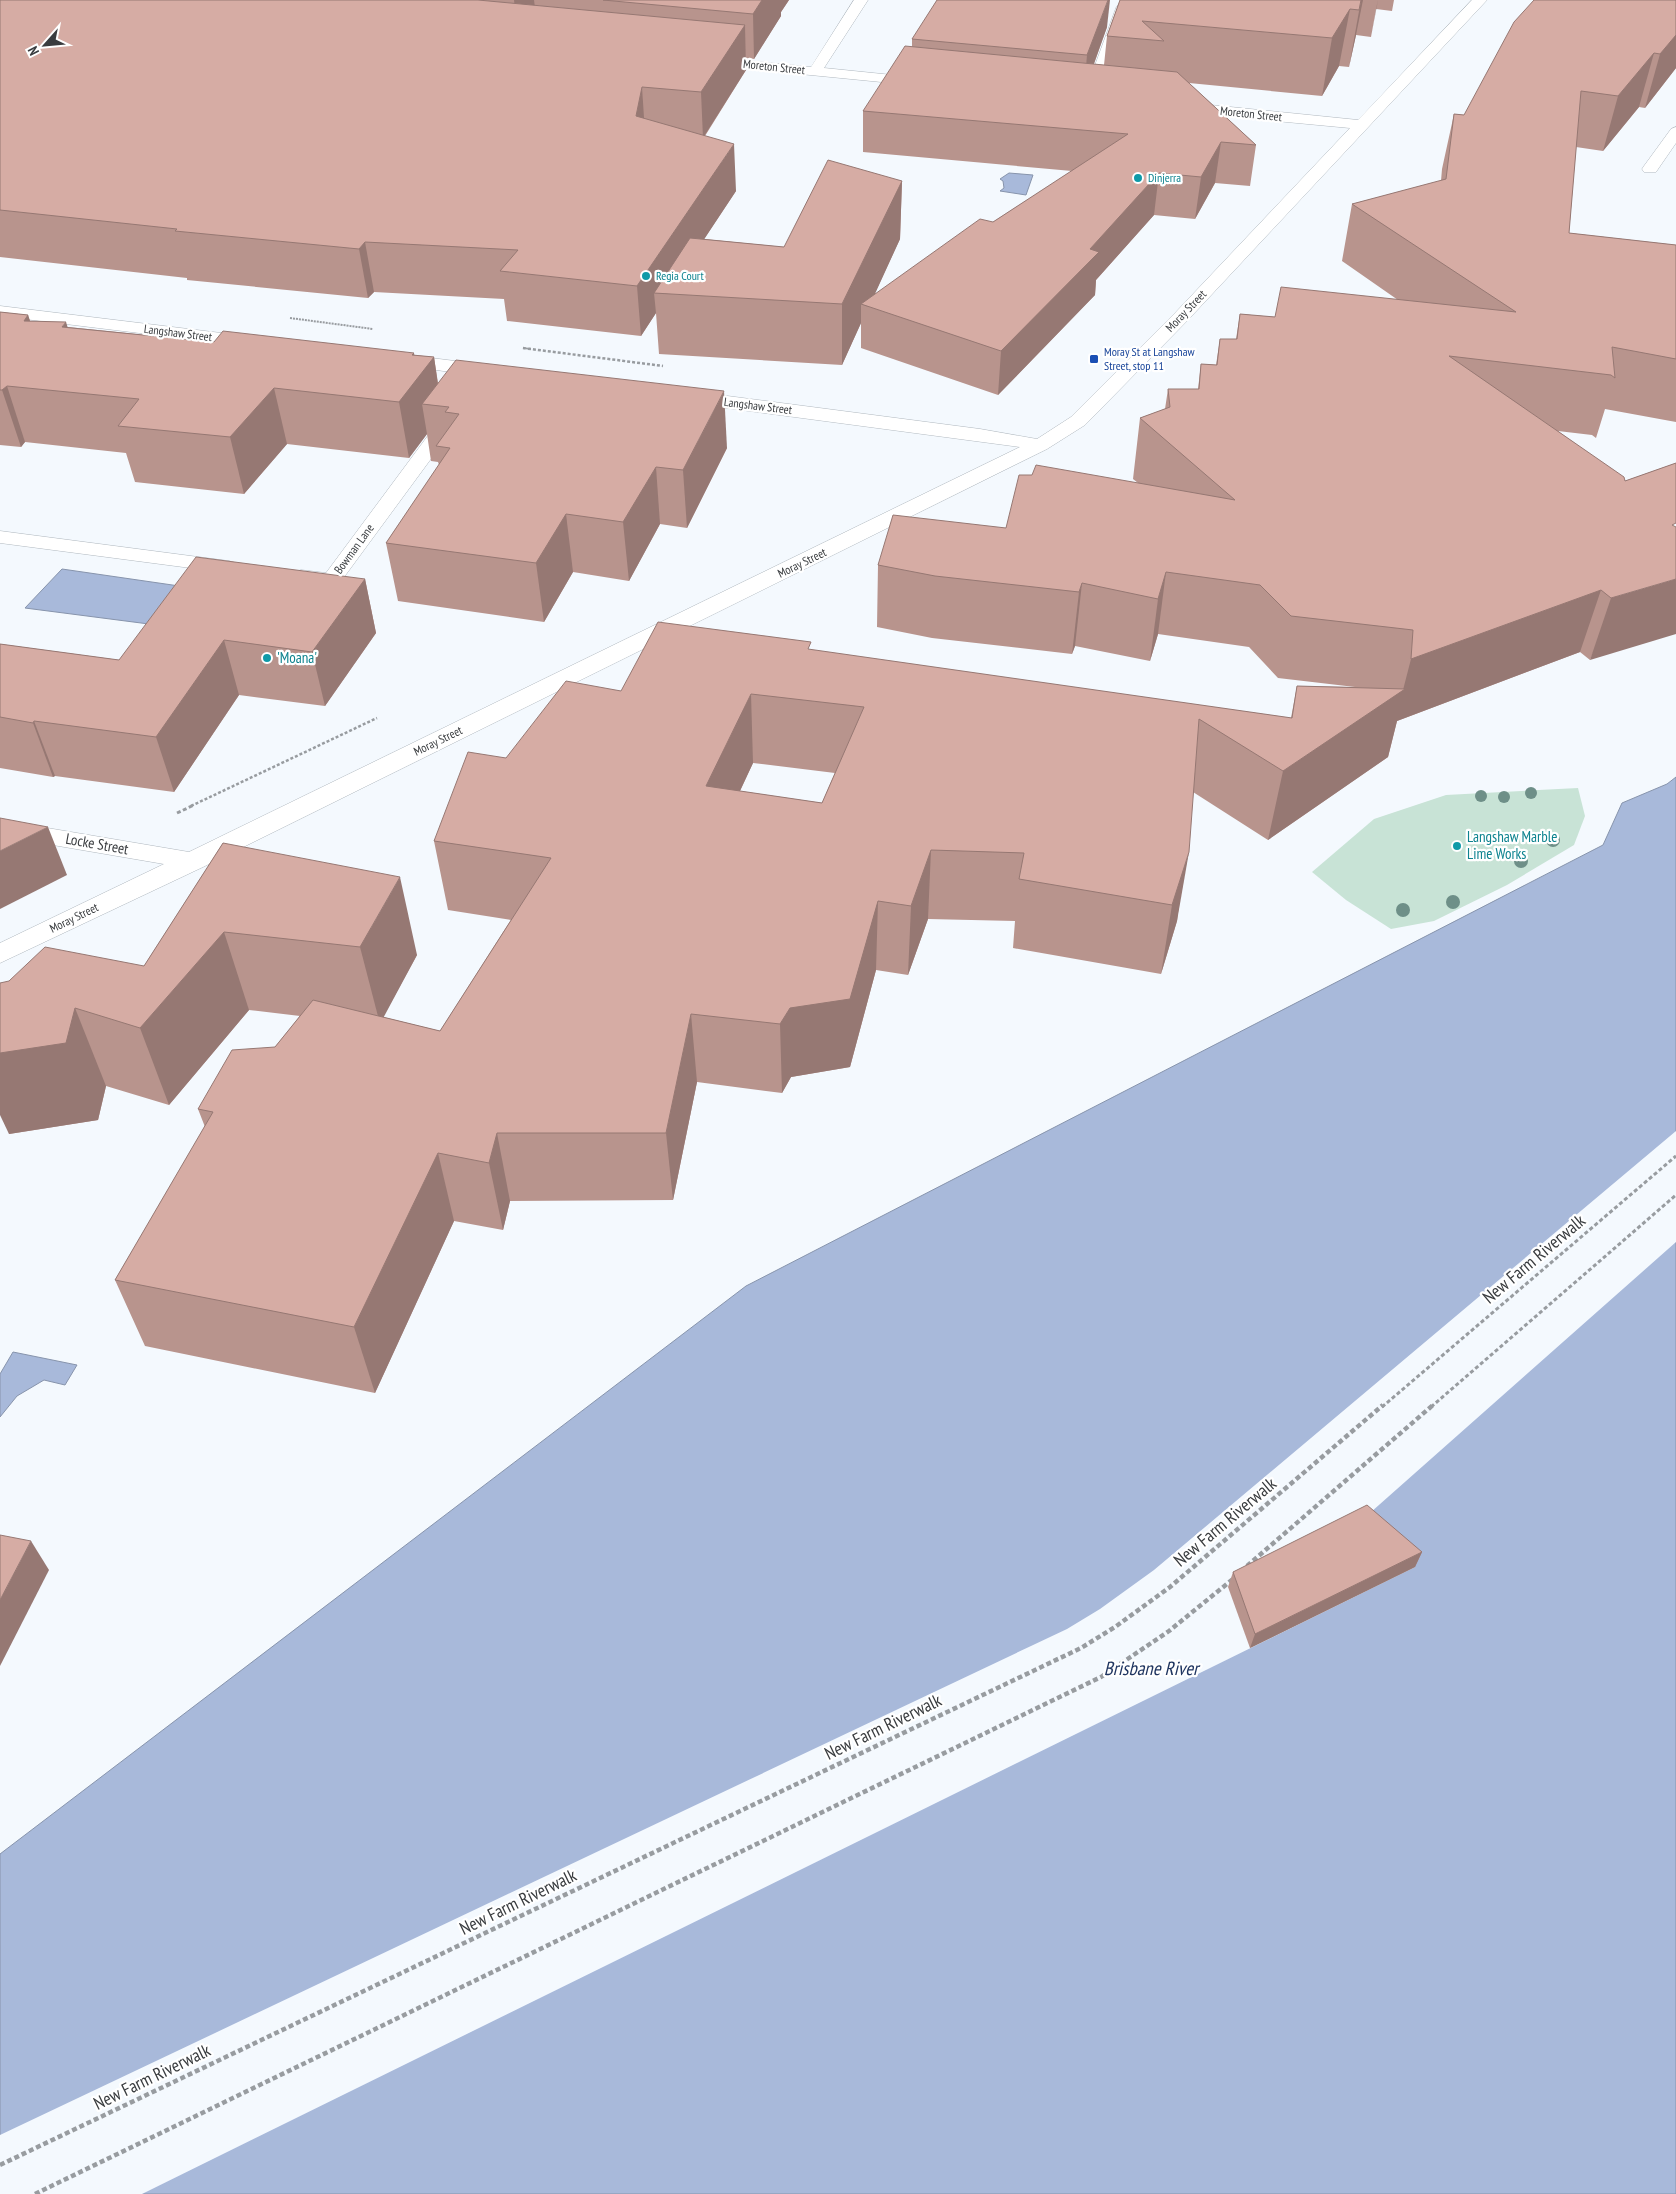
<svg xmlns="http://www.w3.org/2000/svg" width="1676" height="2194" font-family="'PT Sans Narrow',sans-serif">
	<style>
		.green { fill: #c8e3d6 }
		.water { fill: #a8b9da; stroke: #8794ac }
		.pier { fill: #f4f9fe }
		.lines { fill: none; stroke-linecap: round; stroke-linejoin: round }
		.minor-casing { stroke: #afb7be; stroke-width: 1 }
		.path-far3 { stroke: #989ca0; stroke-width: 2; stroke-dasharray: 2 1; stroke-linecap: butt }
		.path-far2 { stroke: #989ca0; stroke-width: 2.5; stroke-dasharray: 3 2; stroke-linecap: butt }
		.path-far1 { stroke: #989ca0; stroke-width: 3; stroke-dasharray: 4 2.5; stroke-linecap: butt }
		.path { stroke: #989ca0; stroke-width: 4.5; stroke-dasharray: 5 3; stroke-linecap: butt }
		.minor { fill: #fff; fill-rule: evenodd }
		.tree { fill: #6e8f88 }
		.wall { fill: #b8948d; fill-rule: evenodd }
		.shaded-wall { fill: #967873 }
		.building { fill: #d6aca4; stroke: #967873; fill-rule: evenodd }
		.culture-dot { fill: #0f9aa8; stroke: #fff; stroke-width: 2 }
		.transit-dot { fill: #1a4fb4; stroke: #fff; stroke-width: 2 }
		.labels { text-anchor: middle; stroke-width: 4.5; stroke-linejoin: round; paint-order: stroke }
		.far-street-label { font-size: 12px; fill: #393c3f; stroke: #fff }
		.far-culture-label { font-size: 12px; fill: #0d838f; stroke: #fff; text-anchor: start }
		.far-transit-label { font-size: 12px; fill: #164399; stroke: #fff; text-anchor: start }
		.culture-label { font-size: 15px; fill: #0d838f; stroke: #fff; text-anchor: start }
		.street-label { font-size: 15px; fill: #393c3f; stroke: #fff }
		.near-street-label { font-size: 18px; fill: #393c3f; stroke: #fff }
		.near-water-label { font-size: 19px; font-style: italic; fill: #1f3560; stroke: #fff }
	</style>
	<rect width="100%" height="100%" fill="#f4f9fe"/>
	<polygon class="green" points="1578,788 1585,816 1574,845 1507,885 1434,921 1391,929 1346,900 1312,872 1374,819 1446,795"/>
	<g class="water">
		<polygon points="1009,173 1033,175 1026,195 1000,191 1004,188 1003,181 1000,179"/>
		<polygon points="62,569 200,589 172,627 25,608"/>
		<polygon points="1676,777 1676,2194 0,2194 0,1854 746,1286 1603,845 1622,803 1667,784"/>
		<polygon points="13,1352 77,1365 65,1385 44,1380 17,1396 0,1417 0,1374"/>
	</g>
	<polygon class="pier" points="1676,1131 1676,1242 1362,1520 1415,1567 142,2194 0,2194 0,2135 1031,1646 1067,1629 1100,1609 1154,1570"/>
	<g class="lines">
		<defs>
			<g id="minor">
				<polygon points="854,0 868,0 824,68 922,78 927,79 929,82 927,85 922,86 709,65 704,64 702,61 704,58 709,57 811,67"/>
				<polygon points="1123,0 1137,0 1130,9 1099,98 1096,101 1086,101 1083,98 1116,8"/>
				<polygon points="1472,0 1487,0 1187,321 1085,425 1047,449 203,867 0,963 0,943 164,864 0,836 0,820 189,852 1020,447 689,403 682,401 680,397 682,393 689,391 980,429 1037,439 1071,417 1175,313 1350,128 1181,112 1176,110 1173,107 1176,104 1181,102 1358,120"/>
				<polygon points="1676,127 1676,143 1656,172 1644,172 1642,169 1644,166 1671,129"/>
				<polygon points="0,306 254,337 260,338 263,342 260,346 254,347 0,316"/>
				<polygon points="399,354 487,365 494,367 496,371 494,375 487,377 393,364 390,360 393,356"/>
				<polygon points="451,412 458,414 461,418 339,584 332,586 294,580 290,576 294,572 301,570 326,573 444,414"/>
				<polygon points="0,531 229,561 236,563 239,567 236,571 229,573 0,543"/>
			</g>
		</defs>
		<use href="#minor" class="minor-casing"/>
		<g class="path-far3">
			<polyline points="290,318 373,329"/>
			<polyline points="523,348 531,349"/>
		</g>
		<g class="path-far2">
			<polyline points="523,348 663,366"/>
			<polyline points="191,806 377,718"/>
		</g>
		<g class="path-far1">
			<polyline points="177,813 194,805"/>
			<polyline points="1382,1407 1676,1156"/>
			<polyline points="1431,1407 1676,1195"/>
		</g>
		<g class="path">
			<polyline points="1247,1566 1433,1405"/>
			<polyline points="0,2165 1081,1648 1115,1627 1170,1587 1383,1405"/>
			<polyline points="35,2194 1101,1677 1169,1631 1233,1579"/>
		</g>
		<use href="#minor" class="minor"/>
	</g>
	<g class="tree">
		<circle cx="1531" cy="793" r="6"/>
		<circle cx="1481" cy="796" r="6"/>
		<circle cx="1504" cy="797" r="6"/>
		<circle cx="1553" cy="840" r="7"/>
		<circle cx="1521" cy="861" r="7"/>
		<circle cx="1453" cy="902" r="7"/>
		<circle cx="1403" cy="910" r="7"/>
	</g>
	<g class="wall">
		<polygon points="0,0 789,0 781,12 781,16 754,59 746,58 746,70 705,136 736,191 704,239 784,247 902,181 900,239 874,295 993,222 1072,171 863,152 863,111 912,47 912,39 1107,27 1094,64 1104,65 1107,36 1120,0 1394,0 1392,11 1376,9 1371,37 1356,35 1349,67 1339,66 1322,96 1189,83 1256,145 1250,186 1215,183 1195,219 1154,215 1096,280 1095,295 998,395 861,348 861,323 842,365 659,354 656,313 641,336 507,321 504,299 374,292 368,298 187,280 187,278 0,257"/>
		<path d="M1676,0V68L1645,108L1639,107L1603,151L1576,147L1569,233L1676,245V422L1605,409L1596,438L1592,435L1558,431L1625,481L1676,463L1590,660L1580,652L1397,721L1388,757L1268,840L1193,792L1177,921L1161,974L1013,948L1015,921L928,919L908,975L876,970L850,1067L791,1077L782,1093L697,1082L673,1200L510,1201L503,1230L454,1221L375,1393L145,1346L115,1280L205,1127L198,1109L275,1047L300,1016L249,1010L169,1105L106,1086L98,1120L9,1134L0,983L144,966L223,843L417,955L383,1017L440,1031L511,920L448,910L434,841L506,758L621,691L811,650L1291,718L1297,686L1355,687L1278,678L1249,647L1158,634L1150,661L1075,646L1072,654L932,638L877,627L878,565L1006,528L1138,483L1133,479L1140,418L1165,409L1168,389H1198L1201,364L1216,365L1220,339H1236L1240,314L1275,317L1398,300L1342,261L1352,204L1441,181L1442,169L1454,114L1464,115ZM753,763L835,773L822,803L740,791Z"/>
		<polygon points="0,312 28,315 30,321 68,327 214,342 414,355 434,357 438,383 727,448 687,528 660,524 629,581 573,572 544,622 398,601 386,543 439,465 438,462 431,461 427,434 409,458 287,444 244,494 135,482 126,453 25,442 21,447 0,445"/>
		<polygon points="365,579 376,633 325,706 239,695 174,792 55,776 53,777 0,768 0,644 119,660"/>
		<polygon points="1422,1552 1415,1567 1250,1648 1228,1587 1233,1572"/>
	</g>
	<g class="shaded-wall">
		<polygon points="514,0 534,0 536,16 518,35"/>
		<polygon points="762,0 789,0 781,12 781,16 754,59 753,14"/>
		<polygon points="1108,0 1110,0 1107,27 1084,91 1087,55"/>
		<polygon points="1361,0 1363,0 1356,35 1349,67"/>
		<polygon points="1378,0 1376,9 1371,37"/>
		<polygon points="1350,9 1339,66 1322,96 1332,38"/>
		<polygon points="745,25 746,70 703,138 701,92"/>
		<polygon points="1676,35 1676,68 1645,108 1660,54"/>
		<polygon points="1654,53 1639,107 1603,151 1618,96"/>
		<polygon points="642,87 645,133 636,116"/>
		<polygon points="1221,142 1215,183 1195,219 1201,177"/>
		<polygon points="734,144 736,191 668,294 654,293 656,313 641,336 637,286"/>
		<polygon points="1159,173 1154,215 1096,280 1095,295 998,395 1001,351 1090,249"/>
		<polygon points="902,181 900,239 869,307 861,304 861,323 842,365 842,304"/>
		<polygon points="365,242 374,292 368,298 359,249"/>
		<polygon points="28,315 46,370 24,321"/>
		<polygon points="66,322 83,377 62,327"/>
		<polygon points="414,353 418,377 434,357 441,406 422,404 427,434 409,458 399,402 412,355"/>
		<polygon points="7,386 25,442 21,447 2,390"/>
		<polygon points="274,388 287,444 244,494 230,437"/>
		<polygon points="724,391 727,448 687,528 683,470"/>
		<polygon points="656,467 660,524 629,581 623,522"/>
		<polygon points="566,514 573,572 544,622 536,563"/>
		<polygon points="1166,572 1158,634 1150,661 1158,599"/>
		<polygon points="365,579 376,633 325,706 312,652"/>
		<polygon points="1676,579 1676,634 1590,660 1611,598"/>
		<polygon points="1082,583 1075,646 1072,654 1079,592"/>
		<polygon points="1601,590 1580,652 1397,721 1388,757 1268,840 1283,771 1403,690 1411,659"/>
		<polygon points="224,640 239,695 174,792 156,737"/>
		<polygon points="751,694 753,763 710,855 706,786"/>
		<polygon points="34,721 55,776 53,777 33,723"/>
		<polygon points="48,827 67,875 0,909 0,851"/>
		<polygon points="931,850 928,919 908,975 911,906"/>
		<polygon points="1189,852 1177,921 1161,974 1172,905"/>
		<polygon points="400,877 417,955 380,1024 360,947"/>
		<polygon points="878,901 876,970 850,1067 791,1077 782,1093 780,1024 790,1008"/>
		<polygon points="224,932 249,1010 169,1105 140,1028"/>
		<polygon points="75,1008 106,1086 98,1120 9,1134 0,1115 0,1053"/>
		<polygon points="691,1014 697,1082 673,1200 666,1133"/>
		<polygon points="497,1133 510,1201 503,1230 489,1163"/>
		<polygon points="438,1153 454,1221 375,1393 354,1327"/>
		<polygon points="31,1541 49,1570 0,1666 0,1600"/>
		<polygon points="1422,1552 1415,1567 1250,1648 1255,1634"/>
	</g>
	<g class="building">
		<polygon points="0,0 478,0 745,25 701,92 642,87 636,116 734,144 637,286 500,271 518,250 365,242 359,249 175,231 177,229 0,210"/>
		<polygon points="603,0 762,0 753,14"/>
		<polygon points="937,0 1108,0 1087,55 912,39"/>
		<polygon points="1120,0 1361,0 1359,10 1350,9 1332,38 1142,21 1164,41 1107,36"/>
		<polygon points="1534,0 1676,0 1676,35 1660,54 1654,53 1618,96 1581,91 1569,233 1676,245 1676,359 1612,347 1615,378 1611,375 1449,356 1624,477 1625,481 1676,463 1676,523 1672,525 1676,527 1676,579 1611,598 1601,590 1411,659 1413,630 1291,616 1260,585 1166,572 1158,599 1082,583 1079,592 935,576 878,565 893,515 1006,528 1019,475 1032,475 1036,465 1235,500 1140,418 1170,407 1168,389 1199,389 1201,364 1217,365 1220,339 1237,339 1240,314 1275,317 1281,287 1516,312 1352,204 1446,179 1454,114 1464,115 1514,22"/>
		<polygon points="905,46 1177,72 1256,145 1221,142 1201,177 1159,173 1090,249 1099,252 1001,351 861,304 980,219 993,222 1128,134 863,111"/>
		<polygon points="828,160 902,181 842,304 654,293 690,238 784,247"/>
		<polygon points="0,312 28,315 24,321 66,322 62,327 214,342 223,331 414,353 412,355 434,357 399,402 274,388 230,437 118,426 139,399 7,386 2,390 0,390"/>
		<polygon points="456,360 724,391 683,470 656,467 623,522 566,514 536,563 386,543 450,448 436,446 459,414 445,412 449,407 422,404"/>
		<polygon points="196,557 365,579 312,652 224,640 156,737 34,721 33,723 0,717 0,644 119,660"/>
		<path d="M658,622L811,642L808,649L1292,718L1297,686L1405,689L1283,771L1199,719L1189,852L1172,905L1019,879L1024,853L931,850L911,906L878,901L850,999L790,1008L780,1024L691,1014L666,1133H497L489,1163L438,1153L354,1327L115,1280L213,1112L198,1109L232,1050L275,1047L313,1000L440,1031L551,858L434,841L468,752L506,758L566,681L621,691ZM751,694L864,707L822,803L706,786Z"/>
		<polygon points="0,818 48,827 0,851"/>
		<polygon points="223,843 400,877 360,947 224,932 140,1028 75,1008 66,1043 0,1053 0,983 9,981 45,947 144,966"/>
		<polygon points="1367,1505 1422,1552 1255,1634 1233,1572"/>
		<polygon points="0,1535 31,1541 0,1600"/>
	</g>
	<g class="culture-dot">
		<circle cx="1138" cy="178" r="5"/>
		<circle cx="646" cy="276" r="5"/>
		<circle cx="267" cy="658" r="5"/>
		<circle cx="1457" cy="846" r="5"/>
	</g>
	<rect class="transit-dot" x="1089" y="354" width="10" height="10" rx="2.5"/>
	<g class="labels">
		<g class="far-street-label">
			<text transform="translate(774 67) rotate(6)" y="4">Moreton Street</text>
			<text transform="translate(1251 114) rotate(6)" y="4">Moreton Street</text>
			<text transform="translate(1186 311) rotate(-46)" y="4">Moray Street</text>
			<text transform="translate(178 333) rotate(7)" y="4">Langshaw Street</text>
			<text transform="translate(758 406) rotate(7)" y="4">Langshaw Street</text>
			<text transform="translate(354 549) rotate(-54)" y="4">Bowman Lane</text>
			<text transform="translate(802 563) rotate(-26)" y="4">Moray Street</text>
			<text transform="translate(438 741) rotate(-26)" y="4">Moray Street</text>
			<text transform="translate(74 918) rotate(-26)" y="4">Moray Street</text>
		</g>
		<g class="far-culture-label">
			<text x="1148" y="182">Dinjerra</text>
			<text x="656" y="280">Regia Court</text>
		</g>
		<g class="far-transit-label">
			<text x="1104" y="356">Moray St at Langshaw<tspan x="1104" dy="14">Street, stop 11</tspan></text>
		</g>
		<g class="culture-label">
			<text x="277" y="663">'Moana'</text>
			<text x="1467" y="842">Langshaw Marble<tspan x="1467" dy="17">Lime Works</tspan></text>
		</g>
		<g class="street-label">
			<text transform="translate(97 844) rotate(10)" y="5">Locke Street</text>
		</g>
		<g class="near-street-label">
			<text transform="translate(1534 1259) rotate(-40)" y="6">New Farm Riverwalk</text>
			<text transform="translate(1225 1522) rotate(-40)" y="6">New Farm Riverwalk</text>
			<text transform="translate(883 1727) rotate(-26)" y="6">New Farm Riverwalk</text>
			<text transform="translate(518 1902) rotate(-26)" y="6">New Farm Riverwalk</text>
			<text transform="translate(152 2077) rotate(-26)" y="6">New Farm Riverwalk</text>
		</g>
		<g class="near-water-label">
			<text x="1151" y="1675">Brisbane River</text>
		</g>
	</g>
	<g transform="translate(45 45) rotate(243)" stroke="#ffffff" stroke-width="4" paint-order="stroke">
	<path d="M0-4L9 19L0 12L-9 19Z" fill="#393c3f"/>
	<text y="-8" font-size="14" font-weight="bold" text-anchor="middle" fill="#393c3f">N</text>
	</g>
</svg>
